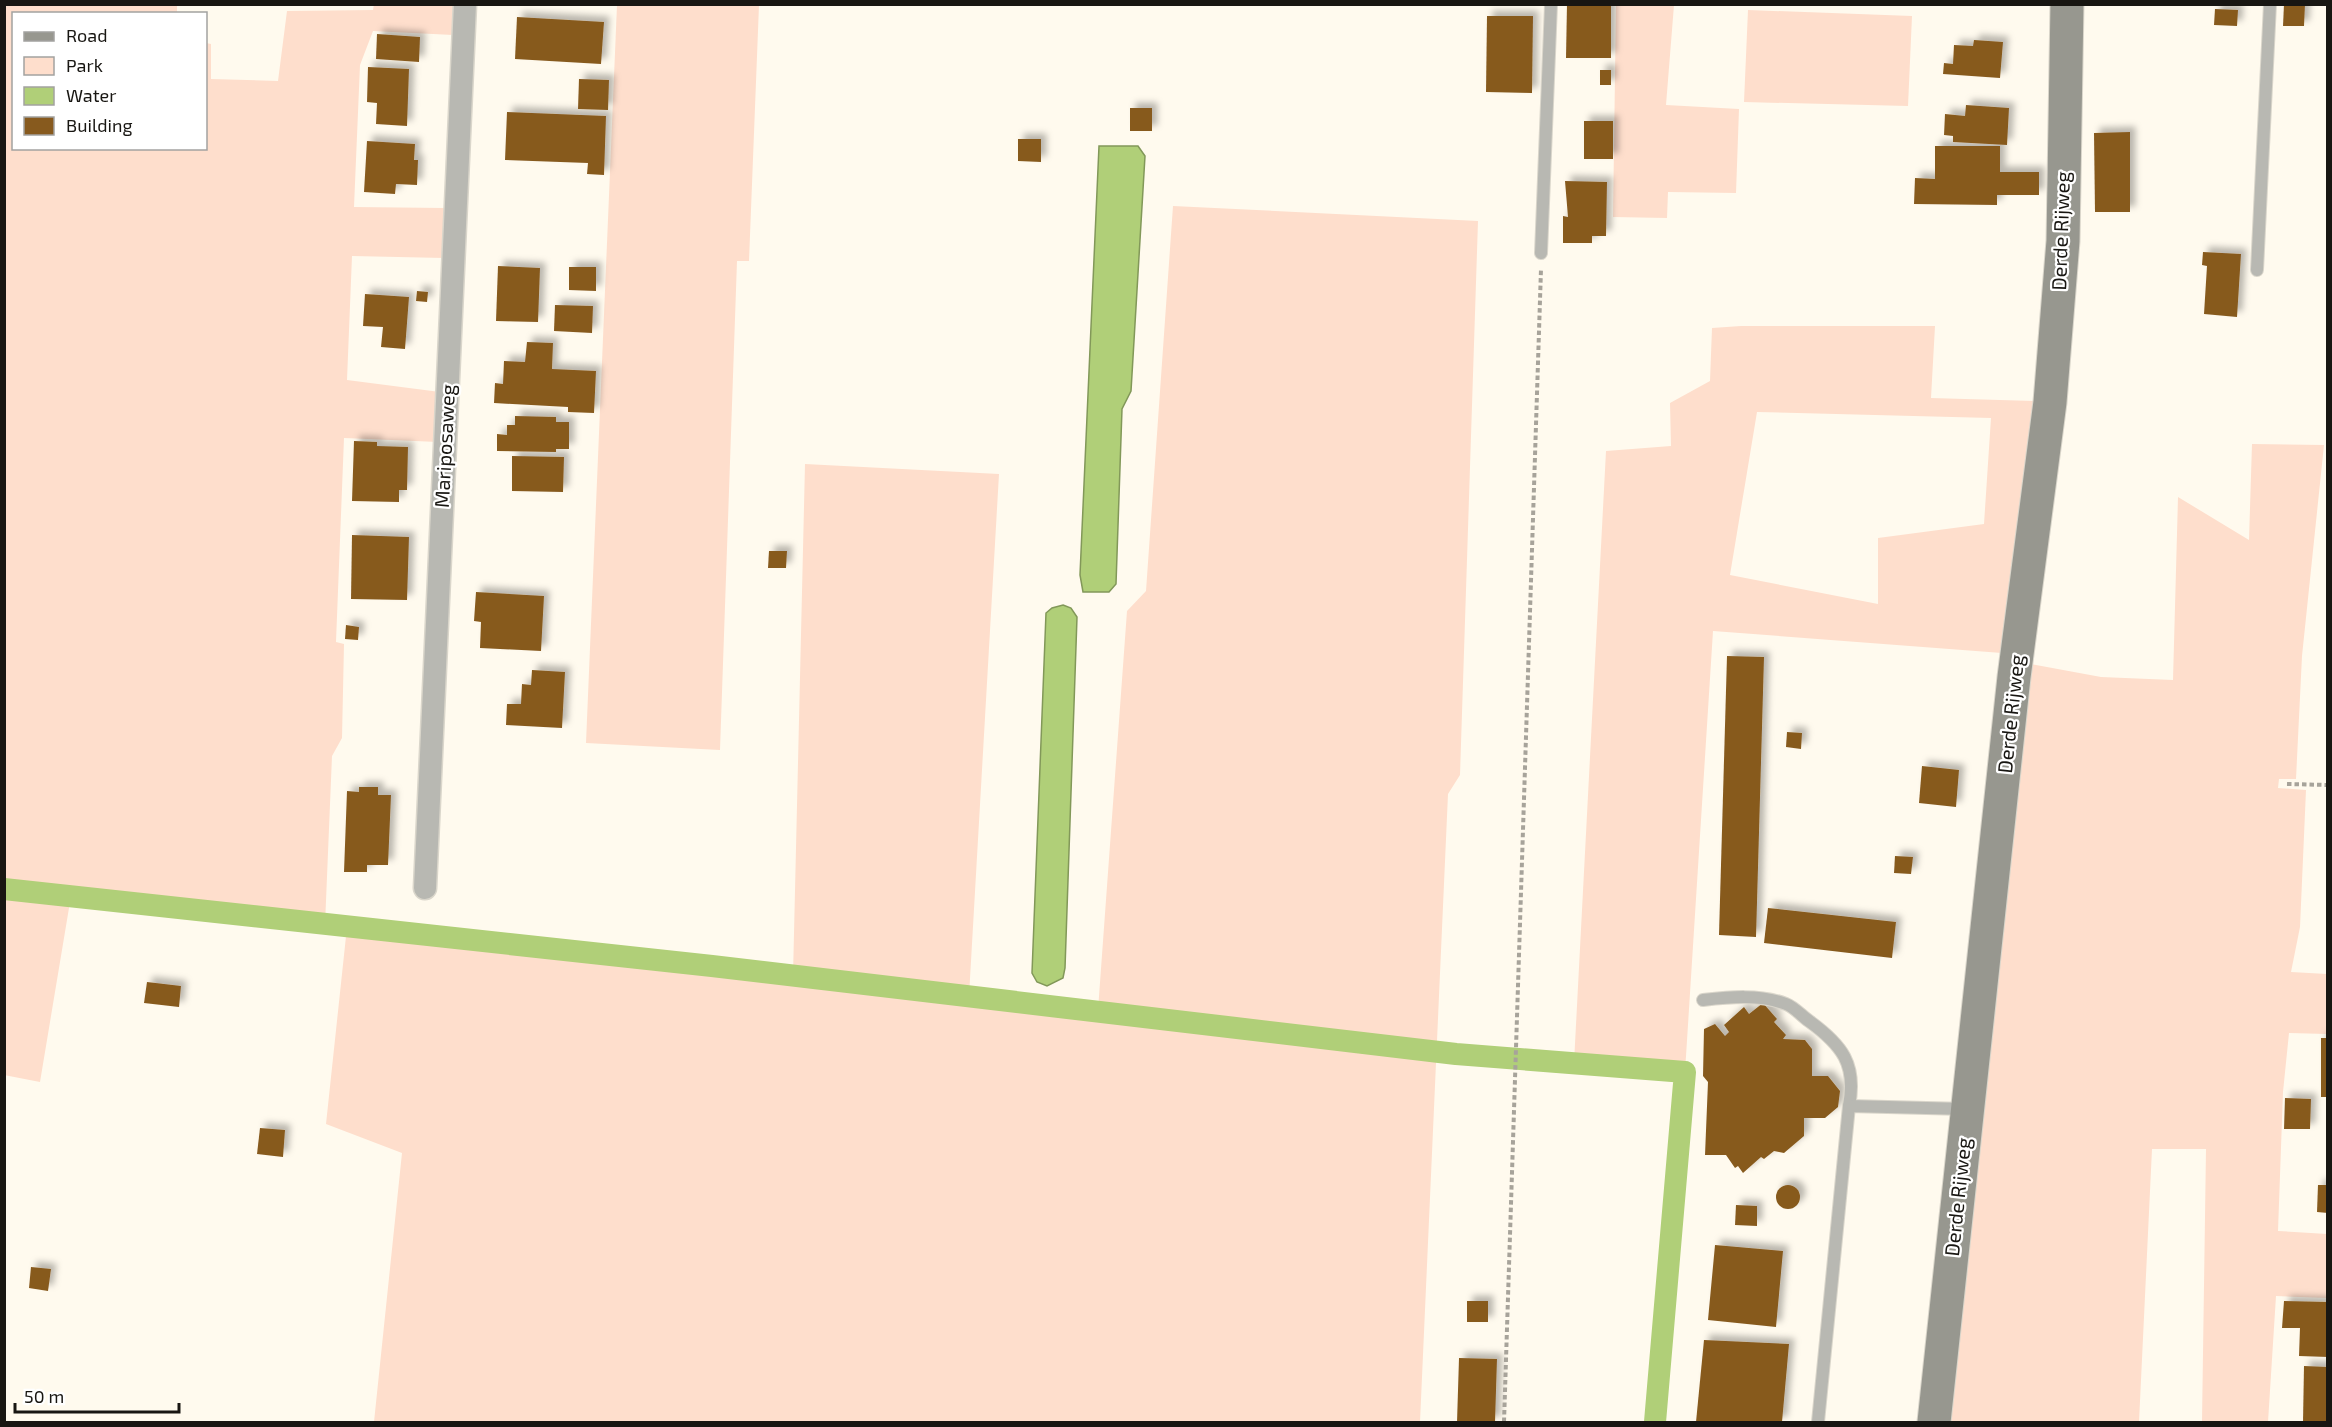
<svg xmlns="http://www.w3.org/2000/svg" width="2332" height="1427" font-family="'Exo 2',sans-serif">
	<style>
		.green { fill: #fedecc; fill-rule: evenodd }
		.water { fill: #b0cf78; stroke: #829859; stroke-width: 1.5 }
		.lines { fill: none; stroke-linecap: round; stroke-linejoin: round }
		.canal { stroke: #b0cf78; stroke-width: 22 }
		.building { fill: #875a1e; filter: url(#shadow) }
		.lane-casing { stroke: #dad6cb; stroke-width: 14 }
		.street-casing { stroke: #dad6cb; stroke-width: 25 }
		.secondary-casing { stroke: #dad6cb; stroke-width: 35 }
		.path { stroke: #a7a39a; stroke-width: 4; stroke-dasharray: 4.5 3; stroke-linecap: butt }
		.lane { stroke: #b8b8b2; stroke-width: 12 }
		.street { stroke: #b8b8b2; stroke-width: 22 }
		.secondary { stroke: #97978f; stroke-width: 33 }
		.labels { text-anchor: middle; stroke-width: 4.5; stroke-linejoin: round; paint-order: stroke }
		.street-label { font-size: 20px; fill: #181612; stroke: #fff }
	</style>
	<defs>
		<filter id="shadow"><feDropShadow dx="5.5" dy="-5.5" stdDeviation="3" flood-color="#0004"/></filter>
	</defs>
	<rect width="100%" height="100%" fill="#fffaee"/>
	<g class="green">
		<polygon points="374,4 455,5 453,35 373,31 360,65 354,207 445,208 444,258 352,256 347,380 440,392 438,442 344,438 336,642 344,644 342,738 332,756 325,925 71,896 40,1082 4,1075 4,5 177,5 177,13 14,14 14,148 206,148 206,43 211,44 211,79 278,81 287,11 373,10"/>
		<polygon points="617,5 759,5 749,261 737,261 720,750 586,743"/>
		<polygon points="1616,5 1674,5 1666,105 1739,109 1736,193 1668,192 1667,218 1613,217"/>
		<polygon points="1748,10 1912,16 1908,106 1744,102"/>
		<polygon points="1173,206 1478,221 1460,775 1448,794 1420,1422 374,1422 402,1153 326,1124 347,927 793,976 805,464 999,474 969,996 1098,1010 1127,611 1146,591"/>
		<path d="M1741,326H1935L1931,398L2038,401L2002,653L1713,631L1685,1072L1574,1063L1606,451L1671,446L1670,403L1710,381L1712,328ZM1757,412L1991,418L1984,524L1878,538V604L1730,575Z"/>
		<polygon points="2252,444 2324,445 2302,656 2296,779 2279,779 2278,788 2306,790 2300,927 2291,972 2327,974 2327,1034 2289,1033 2283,1092 2278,1231 2327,1234 2327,1298 2276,1296 2268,1422 2202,1422 2206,1149 2152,1149 2139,1422 1943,1422 2025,663 2101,677 2173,680 2178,497 2249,540"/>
	</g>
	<g class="water">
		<polygon points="1099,146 1138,146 1145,156 1131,391 1122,409 1116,584 1109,592 1083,592 1080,575"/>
		<polygon points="1063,605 1071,608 1077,617 1065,968 1063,978 1047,986 1037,982 1032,973 1046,613 1052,608"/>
	</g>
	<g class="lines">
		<polyline class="canal" points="4,889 712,966 1456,1054 1685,1072 1655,1422"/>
	</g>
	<g class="building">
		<polygon points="1567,4 1611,4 1611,58 1566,58"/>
		<polygon points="2284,4 2305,4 2304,26 2283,26"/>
		<polygon points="2215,9 2238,10 2237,26 2214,25"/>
		<polygon points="1487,16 1533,16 1532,93 1486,92"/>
		<polygon points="517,17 604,22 601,64 515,59"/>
		<polygon points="377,34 420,37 419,62 376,59"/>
		<polygon points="1974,40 2003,42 2000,78 1943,74 1944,63 1953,64 1954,45 1973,46"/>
		<polygon points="368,67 409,69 407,126 376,124 377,103 367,102"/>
		<rect x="1600" y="70" width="11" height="15"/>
		<polygon points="579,79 609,80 608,110 578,109"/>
		<polygon points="1966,105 2009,108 2007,145 1953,142 1953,136 1944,135 1945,114 1965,116"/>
		<rect x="1130" y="108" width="22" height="23"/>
		<polygon points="507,112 606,116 604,175 587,174 588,163 505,160"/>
		<rect x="1584" y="121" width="29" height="38"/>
		<polygon points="2130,132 2130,212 2095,212 2094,133"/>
		<polygon points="1018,139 1041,139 1041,162 1018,161"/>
		<polygon points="367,141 415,144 414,160 418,160 417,185 396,184 395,194 364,192"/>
		<polygon points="1935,146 2000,146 2000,172 2039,172 2039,195 1997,195 1997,205 1914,204 1915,178 1935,179"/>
		<polygon points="1565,181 1607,182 1606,236 1592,236 1592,243 1563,243 1563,216 1568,217"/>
		<polygon points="2203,252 2241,254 2237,317 2204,314 2207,266 2202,265"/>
		<polygon points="498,266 540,268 538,322 496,321"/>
		<polygon points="569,267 596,267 596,291 569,290"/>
		<polygon points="417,291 428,292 427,302 416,301"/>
		<polygon points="365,294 409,297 405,349 381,347 383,327 363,326"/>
		<polygon points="555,305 593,306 592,333 554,331"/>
		<polygon points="527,342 553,343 552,369 596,371 594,413 568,412 568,407 494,403 495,383 503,384 504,361 525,362"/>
		<polygon points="515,416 556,417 556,422 569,422 569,449 556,449 556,452 497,451 497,434 507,435 507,425 515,425"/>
		<polygon points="354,441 377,442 377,446 408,447 407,490 399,490 399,502 352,501"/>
		<polygon points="512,456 564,457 563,492 512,491"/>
		<polygon points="352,535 409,537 407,600 351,599"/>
		<polygon points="769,551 787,551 786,568 768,568"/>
		<polygon points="476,592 544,596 541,651 480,648 481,622 474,621"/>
		<polygon points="346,625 359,627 358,640 345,639"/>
		<polygon points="1727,656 1764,657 1756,937 1719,935"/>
		<polygon points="532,670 565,672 562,728 506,725 507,704 521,704 522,684 531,685"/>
		<polygon points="1787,732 1802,733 1801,749 1786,747"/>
		<polygon points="1922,766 1959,770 1956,807 1919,803"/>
		<polygon points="359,787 378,787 378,795 391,795 388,865 367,865 367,872 344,872 347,791 359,792"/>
		<polygon points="1895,856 1913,857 1911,874 1894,873"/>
		<polygon points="1768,908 1896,922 1892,958 1764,943"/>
		<polygon points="147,982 181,986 179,1007 144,1003"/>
		<polygon points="1763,1003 1777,1019 1774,1022 1786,1035 1783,1039 1805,1040 1812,1049 1812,1076 1828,1076 1840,1091 1838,1107 1825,1118 1804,1118 1804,1136 1784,1153 1774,1151 1764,1159 1761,1157 1743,1173 1738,1166 1735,1168 1726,1155 1705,1155 1708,1082 1703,1076 1704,1029 1715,1024 1725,1036 1729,1032 1724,1025 1744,1007 1749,1014"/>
		<rect x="2321" y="1038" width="7" height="59"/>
		<polygon points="2285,1098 2311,1099 2310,1129 2284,1129"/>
		<polygon points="260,1128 285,1130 283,1157 257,1154"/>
		<circle cx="1788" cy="1197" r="12"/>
		<polygon points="2318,1185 2328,1185 2328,1213 2317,1212"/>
		<polygon points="1736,1205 1757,1206 1757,1226 1735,1225"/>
		<polygon points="1715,1245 1783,1251 1776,1327 1708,1320"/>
		<polygon points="31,1267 51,1269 48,1291 29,1288"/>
		<rect x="1467" y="1301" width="21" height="21"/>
		<polygon points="2284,1301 2328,1302 2328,1357 2299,1356 2300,1328 2282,1328"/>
		<polygon points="1704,1340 1789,1344 1782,1422 1696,1422"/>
		<polygon points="1459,1358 1497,1359 1495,1422 1457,1422"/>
		<polygon points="2304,1366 2328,1367 2328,1422 2303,1422"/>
	</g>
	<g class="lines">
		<defs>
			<g id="lane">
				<polyline points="1541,253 1551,4"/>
				<polyline points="2257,270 2270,4"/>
				<path d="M1703,1000C1730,997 1760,994 1786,1004C1794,1007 1802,1016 1809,1021C1842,1045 1857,1064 1849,1106"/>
				<polyline points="1818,1422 1849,1106 1965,1109"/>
			</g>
			<polyline id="street" points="425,888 465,4"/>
			<polyline id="secondary" points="1934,1422 2014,677 2050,402 2063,241 2067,4"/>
		</defs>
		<use href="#lane" class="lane-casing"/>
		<use href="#street" class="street-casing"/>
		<use href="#secondary" class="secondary-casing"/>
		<g class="path">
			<polyline points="2287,784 2328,785"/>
			<polyline points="1504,1422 1541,269"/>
		</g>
		<use href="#lane" class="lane"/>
		<use href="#street" class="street"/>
		<use href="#secondary" class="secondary"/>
	</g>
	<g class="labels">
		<g class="street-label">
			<text transform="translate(2061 231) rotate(-88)" y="7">Derde Rijweg</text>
			<text transform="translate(445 446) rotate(-87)" y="7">Mariposaweg</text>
			<text transform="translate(2011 714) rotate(-84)" y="7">Derde Rijweg</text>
			<text transform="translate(1958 1197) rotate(-84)" y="7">Derde Rijweg</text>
		</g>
	</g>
	<rect width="2332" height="1427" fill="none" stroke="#181612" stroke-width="12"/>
	<rect x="12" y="12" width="195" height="138" fill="#ffffff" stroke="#a3a2a0" stroke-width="1.5"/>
	<rect x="24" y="32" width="30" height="9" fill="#97978f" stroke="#a3a2a0" stroke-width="1.5"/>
	<text x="66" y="42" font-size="18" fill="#181612">Road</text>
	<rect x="24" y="57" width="30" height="18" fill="#fedecc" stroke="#a3a2a0" stroke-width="1.5"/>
	<text x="66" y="72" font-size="18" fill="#181612">Park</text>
	<rect x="24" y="87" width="30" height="18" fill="#b0cf78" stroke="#a3a2a0" stroke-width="1.5"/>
	<text x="66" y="102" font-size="18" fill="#181612">Water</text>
	<rect x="24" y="117" width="30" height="18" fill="#875a1e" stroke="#a3a2a0" stroke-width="1.5"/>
	<text x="66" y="132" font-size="18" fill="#181612">Building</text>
	<path d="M15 1403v9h164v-9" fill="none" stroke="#181612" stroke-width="3"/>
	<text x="24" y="1403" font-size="18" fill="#181612" stroke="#ffffff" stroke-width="4.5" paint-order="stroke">50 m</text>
</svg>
